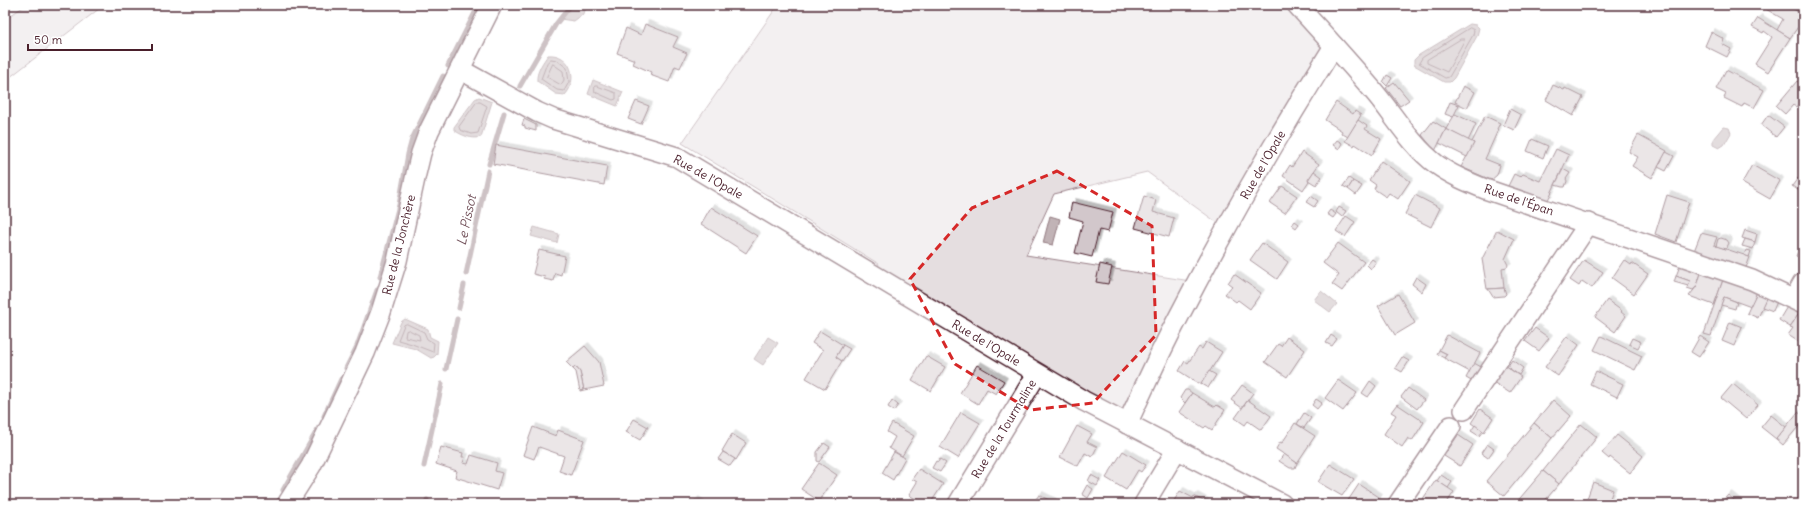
<svg xmlns="http://www.w3.org/2000/svg" width="1808" height="509" font-family="Delius,sans-serif">
	<style>
		.green { fill: #e5dee0; stroke: #987e86 }
		.water { fill: #c1b3b6; stroke: #91787e }
		.lines { fill: none; stroke-linecap: round; stroke-linejoin: round }
		.shore { stroke: #7a5a63; stroke-width: 1 }
		.stream { stroke: #91787e; stroke-width: 5 }
		.building { fill: #d2c7cb; stroke: #4a1f2b; filter: url(#shadow) }
		.minor-casing { stroke: #4a1f2b; stroke-width: 22 }
		.minor { stroke: #fff; stroke-width: 19 }
		.marked { fill: none; stroke: #d62828; stroke-width: 3; stroke-dasharray: 8 5; stroke-linejoin: round }
		.labels { text-anchor: middle; stroke-width: 3.5; stroke-linejoin: round; paint-order: stroke }
		.street-label { font-size: 12px; fill: #4a1f2b; stroke: #fff }
		.water-label { font-size: 13px; font-style: italic; fill: #74535c; stroke: #fff }
	</style>
	<defs>
		<filter id="shadow"><feDropShadow dx="3.5" dy="-3.5" stdDeviation="0" flood-color="#0004"/></filter>
	</defs>
	<rect width="100%" height="100%" fill="#fff"/>
	<filter id="ink" filterUnits="userSpaceOnUse"><feTurbulence type="fractalNoise" baseFrequency=".025" numOctaves="2"/><feDisplacementMap in="SourceGraphic" scale="8" xChannelSelector="R" yChannelSelector="G"/><feConvolveMatrix kernelMatrix="1 2 1 2 8 2 1 2 1" color-interpolation-filters="sRGB"/></filter>
	<g filter="url(#ink)">
		<g class="green">
			<polygon points="26,5 104,5 5,81 5,19"/>
			<polygon points="778,5 1297,5 1334,46 1226,229 1147,172 1054,194 1026,255 1197,282 1127,424 873,274 879,264 682,143"/>
		</g>
		<g class="water">
			<polygon points="569,5 588,5 588,6 582,15 574,21 560,19"/>
			<polygon points="1470,24 1476,25 1479,28 1477,36 1454,78 1450,82 1444,82 1414,65 1414,60 1419,55"/>
			<path d="M548,55C571,53 579,80 565,95L556,94L537,81C536,72 543,62 548,55Z"/>
			<polygon points="593,80 623,92 617,106 588,94"/>
			<path d="M479,97L492,102L481,137C472,140 461,135 454,130V127L475,99Z"/>
			<polygon points="1723,127 1729,128 1731,133 1724,145 1719,148 1713,145 1713,139"/>
			<polygon points="1050,216 1060,219 1053,245 1043,243"/>
			<polygon points="534,227 559,234 557,243 531,236"/>
			<polygon points="1321,291 1337,304 1330,312 1314,300"/>
			<polygon points="405,319 428,329 430,337 438,341 437,354 434,357 431,358 416,349 392,343 401,322"/>
			<polygon points="768,337 778,343 763,365 754,359"/>
		</g>
		<g class="lines">
			<g class="shore">
				<polygon points="1470,28 1474,30 1473,35 1449,77 1445,78 1419,63 1422,58"/>
				<polygon points="1461,39 1464,39 1464,41 1447,72 1427,63 1427,60"/>
				<polygon points="551,59 557,60 567,68 569,82 564,91 557,90 541,79 547,63"/>
				<polygon points="553,64 563,71 564,80 561,85 547,77"/>
				<polygon points="595,86 597,86 616,93 616,99 613,100 595,92"/>
				<polygon points="477,102 480,102 487,106 478,133 471,134 460,130 459,127"/>
				<polygon points="407,324 424,332 427,339 434,343 433,352 412,344 398,340 404,325"/>
				<polygon points="409,330 419,335 420,340 405,337 406,331"/>
			</g>
			<g class="stream">
				<polyline points="448,66 479,5"/>
				<polyline points="520,86 556,24 571,5"/>
				<polyline points="489,164 504,113"/>
				<polyline points="466,274 488,171"/>
				<polyline points="380,277 399,205 408,154 412,139 443,76"/>
				<polyline points="459,308 464,285"/>
				<polyline points="346,368 357,346 377,290"/>
				<polyline points="446,369 457,319"/>
				<polyline points="324,416 341,379"/>
				<polyline points="424,466 442,384"/>
				<polyline points="283,490 319,427"/>
				<polyline points="426,504 427,500"/>
			</g>
		</g>
		<g class="building">
			<polygon points="678,5 690,5 688,10"/>
			<polygon points="1766,5 1787,5 1803,15 1803,31 1798,27 1790,38 1777,30 1783,19 1764,8"/>
			<polygon points="1758,18 1790,38 1768,72 1755,64 1772,37 1764,31 1763,33 1752,27"/>
			<polygon points="645,24 678,37 673,47 687,53 680,68 675,66 669,82 650,75 651,72 633,64 635,60 617,53 626,28 641,35"/>
			<polygon points="1711,32 1724,39 1722,44 1731,49 1727,57 1705,46"/>
			<polygon points="1726,70 1764,90 1754,108 1744,103 1742,107 1724,98 1726,94 1716,89"/>
			<polygon points="1387,75 1392,78 1387,86 1383,82"/>
			<polygon points="1797,81 1803,86 1803,102 1800,102 1796,107 1793,105 1785,114 1776,106"/>
			<polygon points="1394,82 1409,100 1400,106 1386,88"/>
			<polygon points="1553,85 1564,90 1565,88 1583,97 1573,116 1546,100"/>
			<polygon points="1463,86 1475,92 1467,108 1455,102"/>
			<polygon points="636,101 649,106 641,124 628,119"/>
			<polygon points="1336,102 1353,114 1355,111 1361,115 1348,137 1341,133 1342,131 1325,120"/>
			<polygon points="1450,102 1459,105 1453,117 1445,114"/>
			<polygon points="1510,109 1521,115 1514,130 1503,125"/>
			<polygon points="1455,114 1476,124 1468,141 1446,129"/>
			<polygon points="1768,115 1784,127 1776,137 1761,125"/>
			<polygon points="1485,116 1500,123 1497,129 1498,130 1485,159 1500,165 1497,175 1491,180 1461,167 1474,143 1472,142"/>
			<polygon points="524,119 536,125 536,131 525,128 525,126 522,125"/>
			<polygon points="1358,120 1367,126 1365,129 1381,139 1372,155 1355,144 1354,146 1345,141"/>
			<polygon points="1433,121 1446,129 1435,151 1422,135"/>
			<polygon points="1446,129 1474,143 1467,157 1439,143"/>
			<polygon points="1638,135 1667,151 1652,178 1632,166 1638,157 1629,152"/>
			<polygon points="1532,139 1548,146 1543,158 1527,151"/>
			<polygon points="1337,140 1342,143 1339,149 1333,145"/>
			<polygon points="496,145 607,166 604,185 493,164"/>
			<polygon points="1556,149 1569,155 1548,200 1508,186 1514,174 1520,177 1523,174 1540,181"/>
			<polygon points="1302,152 1319,164 1308,180 1309,181 1303,190 1283,176 1290,165 1292,167"/>
			<polygon points="1666,152 1674,156 1666,171 1658,167"/>
			<polygon points="1381,161 1410,181 1398,199 1389,193 1386,197 1374,189 1376,185 1369,180"/>
			<polygon points="1752,165 1780,181 1770,199 1742,183"/>
			<polygon points="1563,169 1570,173 1566,179 1567,181 1565,187 1562,187 1555,185"/>
			<polygon points="1314,171 1322,177 1316,185 1308,180"/>
			<polygon points="1349,178 1353,181 1348,189 1343,186"/>
			<polygon points="1798,178 1803,182 1803,189 1801,192 1792,186"/>
			<polygon points="1353,181 1362,186 1356,195 1348,189"/>
			<polygon points="1282,186 1297,196 1285,213 1270,203"/>
			<polygon points="1415,195 1440,208 1431,227 1405,214"/>
			<polygon points="1667,195 1689,202 1676,242 1655,234"/>
			<polygon points="1144,196 1156,200 1153,212 1174,218 1169,237 1135,228"/>
			<polygon points="1311,196 1318,201 1314,207 1306,202"/>
			<polygon points="1072,202 1113,212 1108,232 1099,230 1092,257 1075,253 1083,221 1069,217"/>
			<polygon points="711,207 757,236 746,253 701,224"/>
			<polygon points="1339,207 1346,211 1342,217 1336,212"/>
			<polygon points="1330,210 1336,214 1333,218 1327,214"/>
			<polygon points="1346,216 1355,222 1345,237 1336,231"/>
			<polygon points="1295,221 1299,224 1296,228 1292,225"/>
			<polygon points="1497,230 1514,239 1505,259 1508,265 1507,267 1502,268 1504,288 1487,289 1482,259"/>
			<polygon points="1745,230 1757,234 1755,242 1742,238"/>
			<polygon points="1701,233 1717,237 1714,245 1750,257 1746,268 1694,251"/>
			<polygon points="1721,238 1727,240 1729,243 1726,249 1716,246 1718,239"/>
			<polygon points="1745,239 1755,242 1753,249 1742,246"/>
			<polygon points="1802,242 1803,243 1803,259 1796,256"/>
			<polygon points="1262,243 1288,262 1277,279 1250,260"/>
			<polygon points="1338,243 1364,262 1342,291 1332,284 1339,275 1323,263"/>
			<polygon points="539,250 565,256 561,275 555,273 553,281 544,279 545,277 533,274"/>
			<polygon points="1746,250 1751,251 1749,257 1744,255"/>
			<polygon points="1372,259 1376,262 1371,269 1367,265"/>
			<polygon points="1584,260 1603,272 1592,288 1582,281 1579,286 1570,280"/>
			<polygon points="1624,260 1631,265 1632,263 1648,274 1634,294 1612,278"/>
			<polygon points="1681,263 1702,270 1697,286 1693,290 1687,288 1690,281 1676,276"/>
			<polygon points="1100,264 1112,267 1108,284 1096,282"/>
			<polygon points="1702,270 1724,277 1714,305 1689,296 1697,286"/>
			<polygon points="1234,274 1261,293 1250,309 1238,300 1236,302 1225,294 1232,286 1228,283"/>
			<polygon points="1676,276 1690,281 1688,286 1674,282"/>
			<polygon points="1416,277 1426,284 1422,292 1412,284"/>
			<polygon points="1724,277 1758,290 1751,307 1724,297 1711,336 1704,334"/>
			<polygon points="1504,288 1506,294 1504,296 1493,297 1488,289"/>
			<polygon points="1758,290 1768,294 1758,318 1747,313"/>
			<polygon points="1398,294 1415,323 1395,335 1378,306"/>
			<polygon points="1768,294 1778,299 1773,311 1762,307"/>
			<polygon points="1724,297 1737,302 1735,309 1721,305"/>
			<polygon points="1607,300 1622,311 1621,312 1626,316 1615,332 1595,317"/>
			<polygon points="1788,305 1800,312 1790,327 1779,320"/>
			<polygon points="1800,312 1803,314 1802,344 1788,335 1793,328 1790,327"/>
			<polygon points="1730,322 1742,327 1734,346 1722,341"/>
			<polygon points="1535,328 1549,338 1539,351 1525,341"/>
			<polygon points="820,331 843,345 836,357 842,361 825,389 806,378 823,350 812,343"/>
			<polygon points="1331,335 1337,339 1332,346 1326,343"/>
			<polygon points="1447,335 1480,353 1470,372 1444,358 1447,354 1439,350"/>
			<polygon points="1567,336 1579,345 1558,376 1545,367"/>
			<polygon points="1601,336 1642,356 1635,370 1594,350"/>
			<polygon points="1700,336 1709,342 1699,357 1691,352"/>
			<polygon points="1287,337 1305,350 1287,377 1265,362 1278,344 1281,346"/>
			<polygon points="1632,338 1641,342 1638,348 1629,344"/>
			<polygon points="1206,342 1222,352 1201,385 1179,371 1185,361 1188,363 1199,347 1202,349"/>
			<polygon points="843,345 850,349 842,361 836,357"/>
			<polygon points="585,346 599,362 604,386 584,390 580,372 575,366 573,369 566,362"/>
			<polygon points="1439,350 1447,354 1444,358 1437,354"/>
			<polygon points="926,356 945,367 931,391 912,380"/>
			<polygon points="1402,357 1409,361 1402,372 1395,368"/>
			<polygon points="1512,360 1523,368 1519,375 1507,367"/>
			<polygon points="1474,363 1483,368 1475,383 1466,378"/>
			<polygon points="977,365 1004,381 996,394 987,389 978,404 960,393"/>
			<polygon points="1504,365 1521,377 1510,393 1493,382"/>
			<polygon points="575,366 580,372 584,390 580,391 576,372 573,369"/>
			<polygon points="1209,371 1216,375 1208,388 1201,384"/>
			<polygon points="1596,371 1623,384 1617,397 1590,384"/>
			<polygon points="1338,380 1357,393 1343,411 1325,398"/>
			<polygon points="1370,381 1376,386 1368,397 1362,393"/>
			<polygon points="1733,384 1758,405 1746,419 1721,398"/>
			<polygon points="1242,385 1253,393 1242,408 1231,400"/>
			<polygon points="1408,388 1424,400 1417,409 1401,397"/>
			<polygon points="1185,390 1188,390 1192,393 1185,403 1180,398"/>
			<polygon points="1192,393 1215,407 1217,405 1225,410 1212,430 1206,426 1204,428 1179,412"/>
			<polygon points="1316,399 1322,403 1317,409 1312,405"/>
			<polygon points="892,400 898,405 894,411 888,407"/>
			<polygon points="1248,400 1271,416 1261,430 1248,421 1245,425 1235,418"/>
			<polygon points="1553,400 1571,416 1552,438 1534,423"/>
			<polygon points="1397,404 1424,422 1412,441 1408,438 1402,447 1384,434 1396,415 1391,412"/>
			<polygon points="1480,409 1493,418 1484,432 1471,423"/>
			<polygon points="961,412 980,423 958,458 940,447"/>
			<polygon points="1798,412 1803,416 1803,421 1783,445 1776,439"/>
			<polygon points="1304,413 1311,418 1304,428 1297,424"/>
			<polygon points="1771,415 1786,427 1776,439 1761,427"/>
			<polygon points="634,419 648,427 640,440 626,432"/>
			<polygon points="892,423 914,436 902,456 889,448 895,437 887,432"/>
			<polygon points="1295,423 1315,436 1297,463 1276,449 1280,442 1282,443"/>
			<polygon points="1534,423 1552,438 1504,496 1486,481"/>
			<polygon points="1581,424 1597,437 1559,484 1543,471"/>
			<polygon points="1475,425 1483,431 1479,436 1471,431"/>
			<polygon points="1077,426 1092,434 1087,442 1097,447 1092,457 1085,453 1078,466 1060,457"/>
			<polygon points="533,427 556,436 558,430 584,440 571,475 559,471 564,456 539,447 534,459 523,455"/>
			<polygon points="732,434 746,443 736,460 722,451"/>
			<polygon points="1458,435 1473,445 1460,466 1444,456"/>
			<polygon points="1617,435 1643,456 1630,473 1610,457 1609,459 1602,453"/>
			<polygon points="824,443 830,447 819,462 817,461 817,452"/>
			<polygon points="1487,444 1494,449 1488,458 1481,453"/>
			<polygon points="441,447 463,453 462,457 465,457 463,463 468,464 471,455 497,463 495,471 502,473 497,490 455,477 457,471 436,464"/>
			<polygon points="1123,451 1146,465 1141,472 1138,470 1126,490 1106,478"/>
			<polygon points="723,452 735,459 730,466 718,459"/>
			<polygon points="894,452 905,458 893,480 882,473"/>
			<polygon points="1284,454 1297,463 1295,468 1290,468 1279,461"/>
			<polygon points="940,459 946,463 940,472 932,468 936,461 938,462"/>
			<polygon points="819,463 837,475 819,501 801,489"/>
			<polygon points="1330,464 1354,479 1342,496 1318,482"/>
			<polygon points="919,469 943,484 930,504 924,504 909,495 917,482 912,479"/>
			<polygon points="1543,471 1559,484 1542,504 1515,504"/>
			<polygon points="1091,475 1100,480 1097,486 1088,481"/>
			<polygon points="1441,475 1452,482 1448,488 1437,481"/>
			<polygon points="1436,480 1454,492 1446,504 1428,504 1422,500"/>
			<polygon points="1593,482 1613,490 1608,504 1585,504"/>
			<polygon points="1359,484 1379,497 1375,504 1351,504 1347,502"/>
			<polygon points="1087,485 1093,489 1088,498 1082,494"/>
			<polygon points="1180,491 1193,498 1194,496 1205,502 1204,504 1172,504"/>
			<polygon points="1039,495 1053,502 1052,504 1032,504"/>
			<polygon points="1728,495 1739,504 1720,504"/>
			<polygon points="695,500 701,504 693,504"/>
		</g>
		<g class="lines">
			<defs>
				<g id="minor">
					<path d="M1297,5C1323,34 1351,64 1376,94C1395,117 1412,146 1436,164C1451,175 1468,182 1485,189L1752,280L1803,304"/>
					<polyline points="461,70 537,112 553,119 677,157 1084,401 1282,504"/>
					<polyline points="1794,299 1803,283"/>
					<polyline points="1464,410 1589,223"/>
					<path d="M1127,424C1143,390 1159,354 1177,320C1225,227 1278,135 1334,46"/>
					<polyline points="287,504 311,466 365,353 381,312 397,261 416,174 421,153 429,131 492,5"/>
					<polyline points="958,504 1037,374"/>
					<polyline points="1144,504 1177,449"/>
					<polyline points="1398,504 1451,426"/>
				</g>
			</defs>
			<use href="#minor" class="minor-casing"/>
			<use href="#minor" class="minor"/>
		</g>
	</g>
	<path d="M0 0H1808V509H0ZM1057,171L1152,226L1156,335L1093,403L1030,410L955,364L910,279L972,208Z" fill="#fff" fill-opacity=".55" fill-rule="evenodd"/>
	<path class="marked" d="M1057,171L1152,226L1156,335L1093,403L1030,410L955,364L910,279L972,208Z"/>
	<g class="labels">
		<g class="street-label">
			<text transform="translate(1263 165) rotate(-60)" y="4">Rue de l'Opale</text>
			<text transform="translate(708 177) rotate(29)" y="4">Rue de l'Opale</text>
			<text transform="translate(1519 200) rotate(19)" y="4">Rue de l'Épan</text>
			<text transform="translate(399 245) rotate(-76)" y="4">Rue de la Jonchère</text>
			<text transform="translate(986 343) rotate(31)" y="4">Rue de l'Opale</text>
			<text transform="translate(1004 429) rotate(-59)" y="4">Rue de la Tourmaline</text>
		</g>
		<g class="water-label">
			<text transform="translate(466 220) rotate(-78)" y="5">Le Pissot</text>
		</g>
	</g>
	<rect width="1808" height="509" fill="none" stroke="#fff" stroke-width="20"/>
	<rect x="10" y="10" width="1788" height="489" fill="none" stroke="#4a1f2b" stroke-width="1.5" filter="url(#ink)"/>
	<path d="M28 44v6h124v-6" fill="none" stroke="#4a1f2b" stroke-width="2"/>
	<text x="34" y="44" font-size="12" fill="#4a1f2b" stroke="#ffffff" stroke-width="3" paint-order="stroke">50 m</text>
</svg>
